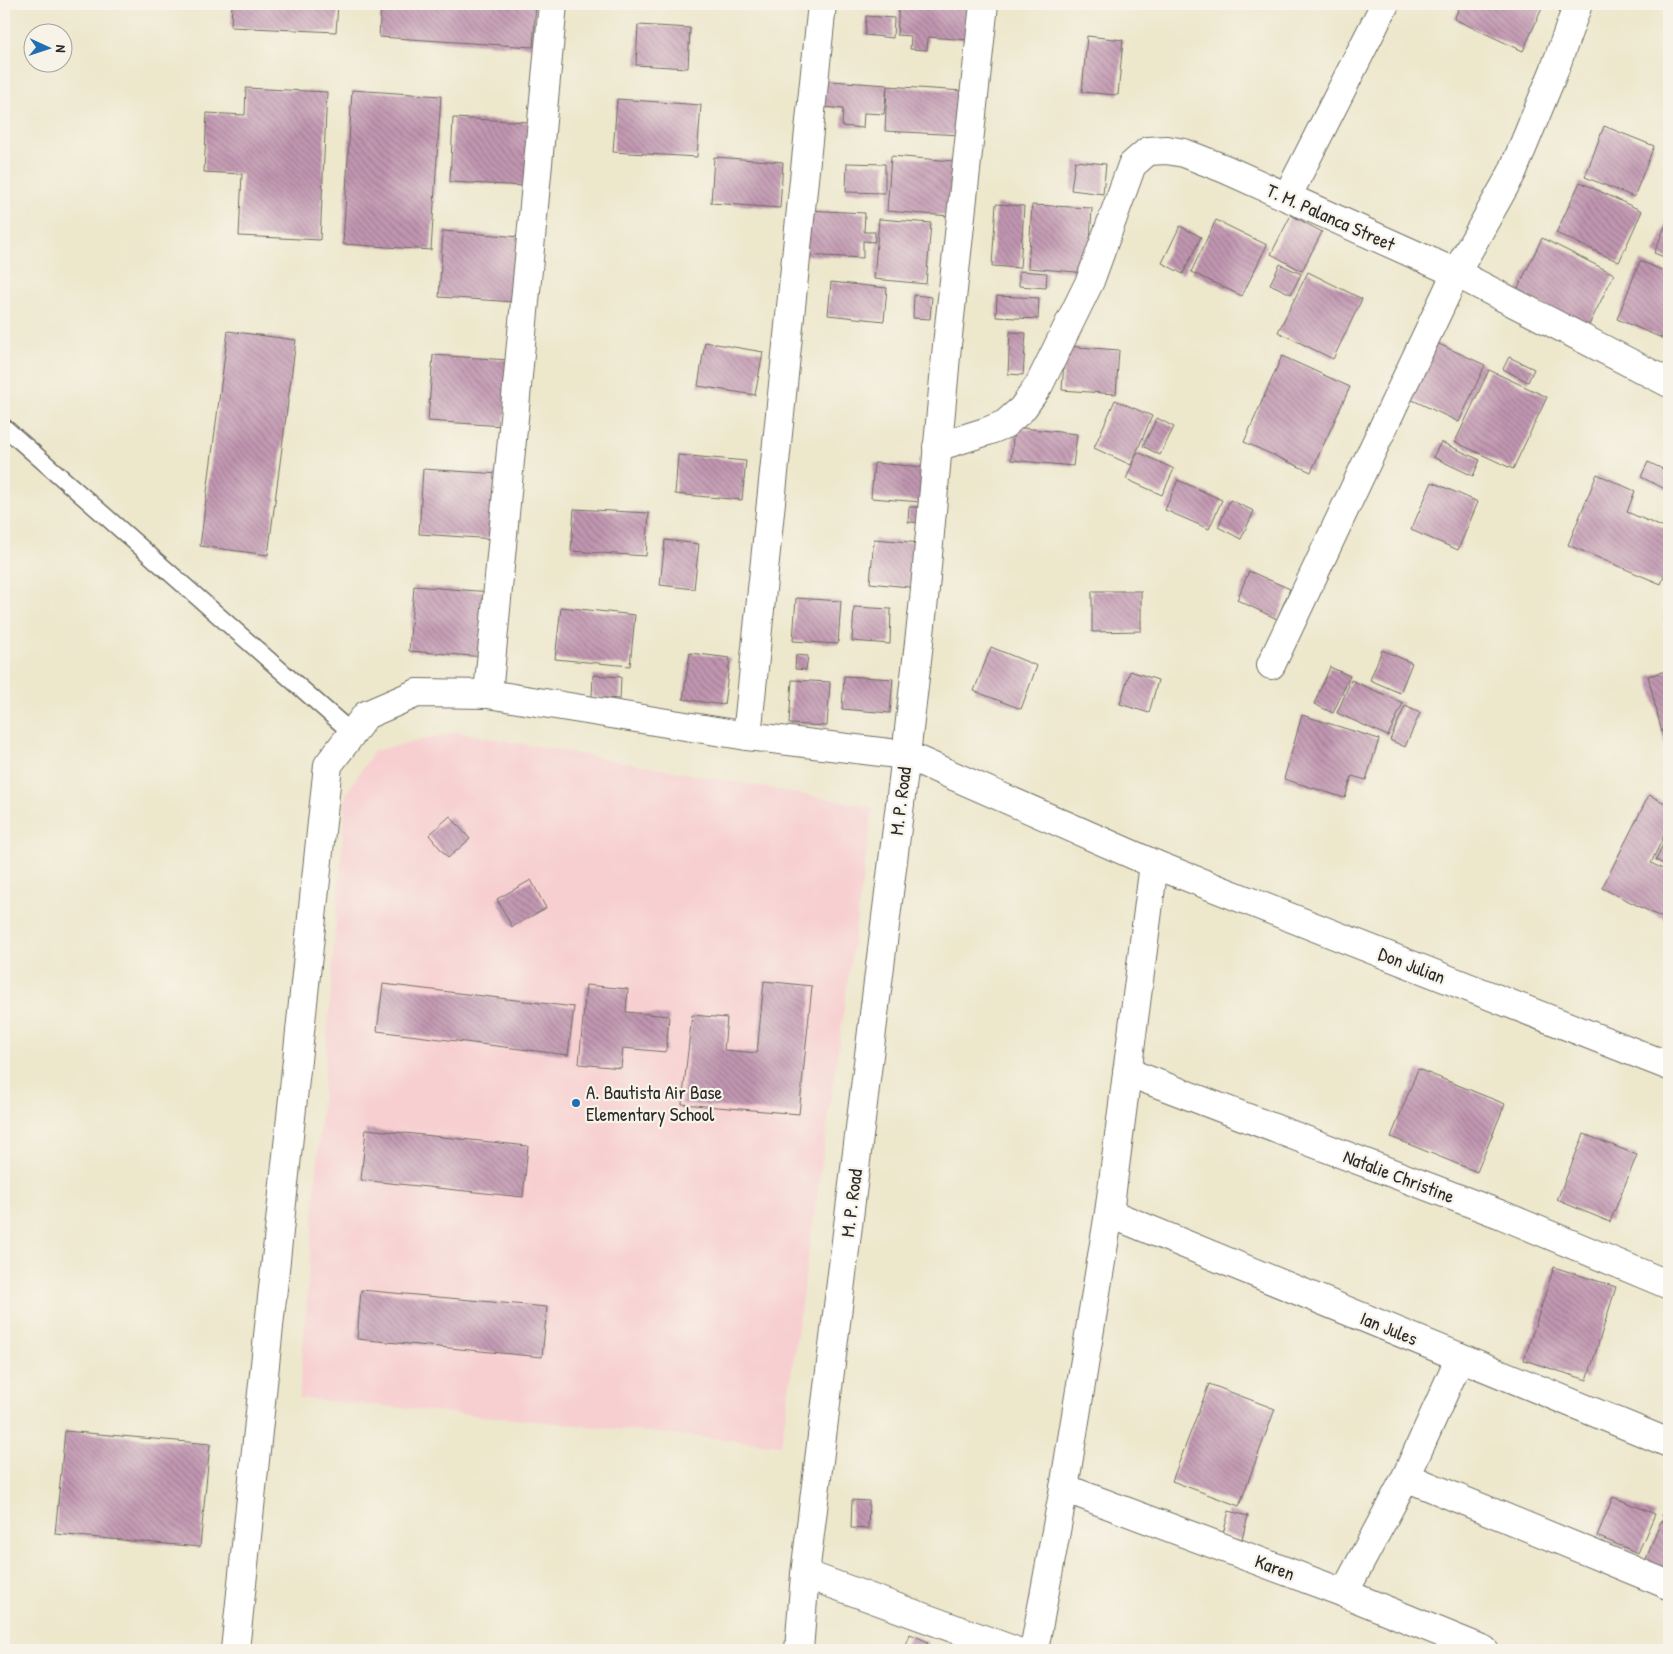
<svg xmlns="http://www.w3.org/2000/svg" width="1673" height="1654" font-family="'Patrick Hand',sans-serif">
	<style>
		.built { fill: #f7cfd0 }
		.building { fill: url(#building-back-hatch) }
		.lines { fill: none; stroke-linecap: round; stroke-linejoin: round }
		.service-casing { stroke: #6f6d63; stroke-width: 19 }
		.minor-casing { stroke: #6f6d63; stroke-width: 30 }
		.service { stroke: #fff; stroke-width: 16 }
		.minor { stroke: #fff; stroke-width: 28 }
		.poi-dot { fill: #1f6fb2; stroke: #f7f3e8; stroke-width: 2 }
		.labels { text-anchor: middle; stroke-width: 4.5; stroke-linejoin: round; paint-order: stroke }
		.street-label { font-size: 19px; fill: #2b2b2b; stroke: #f7f3e8 }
		.poi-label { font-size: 19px; fill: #2b2b2b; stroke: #f7f3e8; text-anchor: start }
	</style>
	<defs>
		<pattern id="building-back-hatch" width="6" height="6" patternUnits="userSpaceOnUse" patternTransform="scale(1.25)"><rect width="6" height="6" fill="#c196b1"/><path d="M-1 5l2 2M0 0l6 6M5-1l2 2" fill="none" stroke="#9d7b90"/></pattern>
	</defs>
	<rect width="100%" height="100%" fill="#f7f3e8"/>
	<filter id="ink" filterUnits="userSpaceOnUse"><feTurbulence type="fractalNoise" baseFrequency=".02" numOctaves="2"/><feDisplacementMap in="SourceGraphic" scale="10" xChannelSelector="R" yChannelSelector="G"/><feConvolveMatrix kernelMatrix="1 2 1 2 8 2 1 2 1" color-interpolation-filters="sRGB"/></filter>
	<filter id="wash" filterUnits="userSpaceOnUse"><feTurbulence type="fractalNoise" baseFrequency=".0096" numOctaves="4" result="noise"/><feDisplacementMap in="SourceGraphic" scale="20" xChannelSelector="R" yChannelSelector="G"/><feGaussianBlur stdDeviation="1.12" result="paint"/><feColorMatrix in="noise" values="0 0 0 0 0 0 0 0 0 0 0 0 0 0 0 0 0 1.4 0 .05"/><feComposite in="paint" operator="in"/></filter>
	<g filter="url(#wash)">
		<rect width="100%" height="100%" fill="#ede7cc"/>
		<polygon class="built" points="457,732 873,807 781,1445 299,1398 346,794 374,751"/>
		<g id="blocks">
			<g class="building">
				<polygon points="232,4 338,4 336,32 231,27"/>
				<polygon points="381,4 536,4 533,47 379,37"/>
				<polygon points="899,4 973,4 970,40 928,37 927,50 910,49 911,36 897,35"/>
				<polygon points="1104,4 1124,4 1124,6 1104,5"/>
				<polygon points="1461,4 1544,4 1523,51 1454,19"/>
				<polygon points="866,16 894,18 893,38 865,35"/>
				<polygon points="638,25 690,28 688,68 636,65"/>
				<polygon points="1087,36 1123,40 1118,95 1082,92"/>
				<polygon points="817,80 887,85 884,114 864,113 863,128 842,126 843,109 815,106"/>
				<polygon points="887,86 963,91 961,135 885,131"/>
				<polygon points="246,88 327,92 320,240 239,236 242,174 204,172 207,113 245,115"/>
				<polygon points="352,90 441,96 431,250 343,244"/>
				<polygon points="617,99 701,105 697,157 613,152"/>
				<polygon points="453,118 530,122 527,186 450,182"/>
				<polygon points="1604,126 1654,146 1634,197 1585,177"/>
				<polygon points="891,156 953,161 949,216 887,211"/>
				<polygon points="714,157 783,162 780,208 711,203"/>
				<polygon points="1075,161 1106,164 1103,194 1071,190"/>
				<polygon points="847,163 885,164 885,193 846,192"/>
				<polygon points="1580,182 1642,211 1619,262 1556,233"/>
				<polygon points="996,204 1024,206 1020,268 992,266"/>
				<polygon points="1032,205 1092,208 1088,273 1028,268"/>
				<polygon points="806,210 865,213 864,232 875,232 875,242 863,241 863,258 804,255"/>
				<polygon points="1291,215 1322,232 1302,271 1271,254"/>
				<polygon points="1669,217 1669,259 1654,253"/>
				<polygon points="879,219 931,223 926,284 874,279"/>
				<polygon points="1216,220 1267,245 1242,296 1191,272"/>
				<polygon points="1180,226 1201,237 1183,274 1162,263"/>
				<polygon points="443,231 520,237 515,302 439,297"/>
				<polygon points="1542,238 1614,274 1588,327 1516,292"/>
				<polygon points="1640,261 1669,273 1669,341 1617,319"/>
				<polygon points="1280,264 1301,274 1291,294 1270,284"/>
				<polygon points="1019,271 1047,273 1046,288 1019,286"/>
				<polygon points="1308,272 1362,299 1333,359 1278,332"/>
				<polygon points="831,282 887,288 884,321 828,315"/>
				<polygon points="914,295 932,297 930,319 913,318"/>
				<polygon points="997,296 1039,298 1038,319 996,317"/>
				<polygon points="228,331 296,340 268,555 200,546"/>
				<polygon points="1010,332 1026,333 1023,375 1008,374"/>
				<polygon points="1430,340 1485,365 1459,422 1404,396"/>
				<polygon points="705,342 763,352 755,395 698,386"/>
				<polygon points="1065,346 1119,350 1116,394 1062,390"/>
				<polygon points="433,355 509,360 504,426 428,421"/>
				<polygon points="1282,356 1350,387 1311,472 1244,442"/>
				<polygon points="1509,357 1534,369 1528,382 1503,369"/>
				<polygon points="1489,370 1547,397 1513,469 1455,442"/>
				<polygon points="1115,400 1152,416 1131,465 1094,448"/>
				<polygon points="1157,418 1174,427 1160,455 1143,446"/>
				<polygon points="1014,427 1077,434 1073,466 1011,460"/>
				<polygon points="1441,442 1480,460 1473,476 1433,457"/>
				<polygon points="1138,452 1174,469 1162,495 1126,479"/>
				<polygon points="678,455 746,461 742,500 675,494"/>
				<polygon points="1648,462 1669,472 1669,485 1667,490 1641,477"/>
				<polygon points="874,463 923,467 921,502 871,498"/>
				<polygon points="423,469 500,474 495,539 419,534"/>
				<polygon points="1597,474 1635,491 1627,512 1669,530 1669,564 1661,584 1568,545"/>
				<polygon points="1178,480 1222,500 1209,529 1165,510"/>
				<polygon points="1432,482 1478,502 1458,550 1411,530"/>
				<polygon points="1230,500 1254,511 1241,539 1218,527"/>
				<polygon points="909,507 926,507 926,523 908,522"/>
				<polygon points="574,509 649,513 646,556 571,551"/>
				<polygon points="874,539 922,543 918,588 870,583"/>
				<polygon points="665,540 699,544 694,589 660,585"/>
				<polygon points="1249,571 1290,589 1277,619 1237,600"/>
				<polygon points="414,586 490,592 485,657 409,651"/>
				<polygon points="1092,591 1141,591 1141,631 1092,632"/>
				<polygon points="796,598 841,601 838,644 793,641"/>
				<polygon points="1669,603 1669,622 1663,620"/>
				<polygon points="561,607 635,615 630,666 555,659"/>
				<polygon points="854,607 891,609 890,644 852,641"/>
				<polygon points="991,647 1037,666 1021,709 974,691"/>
				<polygon points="1382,650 1412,663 1400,693 1370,680"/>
				<polygon points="690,653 730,658 724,705 683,699"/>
				<polygon points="796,655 808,656 806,670 795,669"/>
				<polygon points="1330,667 1350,676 1333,713 1314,704"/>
				<polygon points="1669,670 1669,748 1666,749 1648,676"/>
				<polygon points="1130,671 1158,680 1149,713 1120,704"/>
				<polygon points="593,675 621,677 620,699 592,697"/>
				<polygon points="844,676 893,679 890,713 842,709"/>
				<polygon points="792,680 830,682 827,726 789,724"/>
				<polygon points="1351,680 1403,703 1388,736 1337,713"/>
				<polygon points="1405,706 1420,713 1405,747 1390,740"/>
				<polygon points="1302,715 1379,739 1366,780 1352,776 1345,798 1284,779"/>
				<polygon points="1649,795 1669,805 1669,825 1651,863 1669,872 1669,921 1602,888"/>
				<polygon points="450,816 470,839 448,858 429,835"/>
				<polygon points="1669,833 1669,867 1656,860"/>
				<polygon points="531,880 546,908 512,927 497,899"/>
				<polygon points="764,981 812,986 799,1114 682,1104 692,1015 727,1018 724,1050 757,1053"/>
				<polygon points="383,984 574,1007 568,1055 377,1031"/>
				<polygon points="586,985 628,989 626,1012 669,1016 666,1052 623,1048 621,1068 579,1064"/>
				<polygon points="1418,1069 1505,1104 1477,1172 1391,1137"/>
				<polygon points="366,1129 528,1146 523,1197 361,1180"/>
				<polygon points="1584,1134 1637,1155 1610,1222 1557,1200"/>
				<polygon points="1554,1267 1616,1287 1587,1380 1524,1360"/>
				<polygon points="361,1290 547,1307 542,1357 357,1339"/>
				<polygon points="1209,1384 1275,1409 1239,1506 1172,1481"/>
				<polygon points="65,1431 210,1444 200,1547 55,1534"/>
				<polygon points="1613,1497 1655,1514 1638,1553 1597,1536"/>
				<polygon points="1669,1497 1669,1518 1662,1516"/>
				<polygon points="852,1500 869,1501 868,1529 851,1528"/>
				<polygon points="1229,1511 1248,1516 1242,1539 1223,1534"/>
				<polygon points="1661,1521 1669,1524 1669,1574 1644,1564"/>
				<polygon points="910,1634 928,1642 925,1650 904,1650"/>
			</g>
		</g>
	</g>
	<g filter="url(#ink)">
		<use href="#blocks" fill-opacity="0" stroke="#6f6d63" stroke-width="1"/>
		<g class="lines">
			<defs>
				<polyline id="service" points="4,427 352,733"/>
				<g id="minor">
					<polyline points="1287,197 1385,4"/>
					<polyline points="937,447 988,431 1005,424 1022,409 1039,385 1090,281 1132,165 1148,151 1167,150 1184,153 1225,169 1456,273 1669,383"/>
					<polyline points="1271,665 1456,273 1512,173 1554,71 1578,4"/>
					<polyline points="488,694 553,4"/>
					<polyline points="747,736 822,4"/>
					<polyline points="1127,1072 1502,1215 1669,1285"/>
					<polyline points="1109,1213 1669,1443"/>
					<polyline points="1406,1477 1460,1357"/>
					<polyline points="1064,1488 1344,1593 1484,1650"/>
					<polyline points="805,1574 1013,1650"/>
					<polyline points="1344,1593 1406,1477 1669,1585"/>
					<polyline points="235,1650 328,765 366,715 417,693 488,694 747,736 906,755 924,599 947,345 984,4"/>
					<polyline points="799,1650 805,1574 906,755 1154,864 1669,1066"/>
					<polyline points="1034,1650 1064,1488 1109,1213 1154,864"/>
				</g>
			</defs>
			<use href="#service" class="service-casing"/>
			<use href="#minor" class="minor-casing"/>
			<use href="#service" class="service"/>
			<use href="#minor" class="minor"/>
		</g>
	</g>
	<circle class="poi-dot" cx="576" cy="1103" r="5"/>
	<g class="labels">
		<g class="street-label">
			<text transform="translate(1331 217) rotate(24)" y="7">T. M. Palanca Street</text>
			<text transform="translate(900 801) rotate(-83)" y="7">M. P. Road</text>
			<text transform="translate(1412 965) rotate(21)" y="7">Don Julian</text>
			<text transform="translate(1399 1176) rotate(21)" y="7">Natalie Christine</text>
			<text transform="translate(851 1203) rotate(-83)" y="7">M. P. Road</text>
			<text transform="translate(1389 1328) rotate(22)" y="7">Ian Jules</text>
			<text transform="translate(1275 1567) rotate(21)" y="7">Karen</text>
		</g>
		<g class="poi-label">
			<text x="586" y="1099">A. Bautista Air Base<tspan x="586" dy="22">Elementary School</tspan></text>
		</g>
	</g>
	<rect width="1673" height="1654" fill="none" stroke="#f7f3e8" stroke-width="20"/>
	<g transform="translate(48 48) rotate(93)"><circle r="24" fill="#f7f3e8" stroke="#a5a39c"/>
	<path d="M0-4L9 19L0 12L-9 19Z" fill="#1f6fb2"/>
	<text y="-8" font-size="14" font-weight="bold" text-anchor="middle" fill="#2b2b2b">N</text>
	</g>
</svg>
